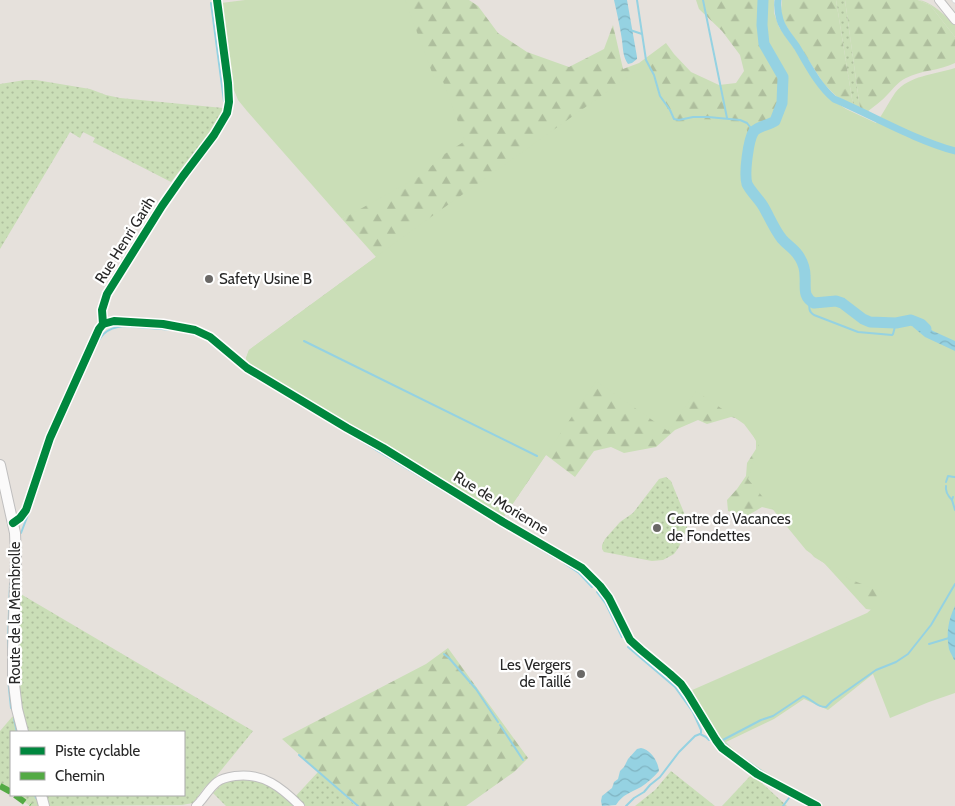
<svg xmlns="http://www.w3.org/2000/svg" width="955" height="806" font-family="Cabin,sans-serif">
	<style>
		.grass { fill: url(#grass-dots) }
		.forest { fill: url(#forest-firs) }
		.park { fill: #cadeb7 }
		.water { fill: url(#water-waves) }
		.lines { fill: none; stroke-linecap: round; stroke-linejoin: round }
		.stream { stroke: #95d2e2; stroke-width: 2 }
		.canal { stroke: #95d2e2; stroke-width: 7 }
		.river { stroke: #95d2e2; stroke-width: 11 }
		.street-casing { stroke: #bfbebe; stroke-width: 10 }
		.secondary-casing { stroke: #bfbebe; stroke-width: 12 }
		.street { stroke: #fbfafa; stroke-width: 8 }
		.secondary { stroke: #fbfafa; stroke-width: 10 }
		.rail-casing { stroke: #dcdcdd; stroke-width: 4 }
		.rail { stroke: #fff; stroke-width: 2; stroke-dasharray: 5.5; stroke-linecap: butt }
		.quiet { stroke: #53aa44; stroke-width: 6; stroke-dasharray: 12 6; stroke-linecap: butt }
		.cycleway-casing { stroke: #fff; stroke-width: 11 }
		.cycleway { stroke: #00873e; stroke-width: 8 }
		.poi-dot { fill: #6a6866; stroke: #fff; stroke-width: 2 }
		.labels { text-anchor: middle; stroke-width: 4.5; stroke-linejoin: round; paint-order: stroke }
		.street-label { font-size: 15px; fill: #272727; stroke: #fff }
		.poi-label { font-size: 15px; fill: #272727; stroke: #fff; text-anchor: start }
	</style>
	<defs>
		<pattern id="grass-dots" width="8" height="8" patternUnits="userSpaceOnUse" patternTransform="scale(1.25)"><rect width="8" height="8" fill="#cadeb7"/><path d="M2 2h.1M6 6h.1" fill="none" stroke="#aebe9d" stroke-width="1.8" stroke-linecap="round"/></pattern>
		<pattern id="forest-firs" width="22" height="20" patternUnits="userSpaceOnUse" patternTransform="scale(1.25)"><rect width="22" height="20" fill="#cadeb7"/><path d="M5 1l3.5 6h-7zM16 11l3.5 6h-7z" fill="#aebe9d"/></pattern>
		<pattern id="water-waves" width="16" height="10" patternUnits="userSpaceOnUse" patternTransform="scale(1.25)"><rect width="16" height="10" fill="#95d2e2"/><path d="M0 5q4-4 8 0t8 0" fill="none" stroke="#80b4c2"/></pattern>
	</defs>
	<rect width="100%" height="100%" fill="#e6e1dc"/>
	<g class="grass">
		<polygon points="836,0 845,0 860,108 853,105"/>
		<polygon points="25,80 36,80 90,89 106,95 120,98 223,108 221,115 212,129 171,182 93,142 95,138 83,132 80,138 70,132 0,249 0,84"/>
		<polygon points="666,477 671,481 687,520 687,528 679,547 674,554 663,560 652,561 604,552 602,549 602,545 605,539 620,522 633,513 659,479"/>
		<polygon points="19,593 253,731 214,779 205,787 193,803 182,805 48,806 44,795 184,795 184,732 27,732 20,698 17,670"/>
		<polygon points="14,716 18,732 11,732 11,792 0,786 0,731 12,717"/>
		<polygon points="671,771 715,806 635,806 655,790"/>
		<polygon points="318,772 356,806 226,806 213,793 224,782 255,776 293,799"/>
		<polygon points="752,774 787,806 722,806"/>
		<polygon points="15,795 36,795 40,806 30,806"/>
	</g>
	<g class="forest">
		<polygon points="401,0 469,0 478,6 498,33 527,52 569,67 604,49 613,25 623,69 639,63 666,43 674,54 691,72 719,85 736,83 744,71 740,55 722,31 699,9 696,0 759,0 764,44 783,77 782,103 775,121 757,129 753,135 955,484 879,611 866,609 824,563 814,557 774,510 762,507 747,516 728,511 727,500 737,489 746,476 747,463 756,449 756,441 745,420 731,417 707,424 698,420 675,430 656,447 624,453 611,447 594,451 575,477 546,455 503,518 382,401 248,364 246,358 249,350 376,257 342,219 416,169"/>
		<polygon points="782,0 836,0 853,105 836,96 824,84 783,21 781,13"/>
		<path d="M845,0H918L930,5L955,37V63C939,71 921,70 906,78C898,82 894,88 888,94C882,101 874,106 867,112L860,108Z"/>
		<polygon points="448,648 528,758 514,772 466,806 356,806 282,739 426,664"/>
	</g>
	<g class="park">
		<polygon points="245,0 405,0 434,78 441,76 465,141 440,157 424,174 342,219 247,111 238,100 232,85 221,3"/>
		<path d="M765,0H774V13L779,27L801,58L815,82L823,92L834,101L846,109L876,123C883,114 888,103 895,93C909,75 934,75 955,68V693L929,702L890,718L873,674L828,710L804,699L774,719L726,742C743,761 775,777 797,790L796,791L757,768L721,742L690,691L867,613L874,607L884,593L842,576L806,550L748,479L759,444L744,424L696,391L668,431L596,381L503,518L248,364L246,358L249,350L414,229L646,64L652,72L657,88L665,100L671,120C678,124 686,121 694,120C710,118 726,121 741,123L744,124L749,135L754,133L758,130L773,125L777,121L782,109L783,102L784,75L768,50L765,41Z"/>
		<path d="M918,0C930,1 941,12 950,20L955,18V37L930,5Z"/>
	</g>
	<g class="water">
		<path d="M614,0H627L637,57V59L632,63L628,64C623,57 623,49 622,40C620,27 617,13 614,0Z"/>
		<polygon points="913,319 919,321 933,331 955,341 955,351 925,337 913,327"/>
		<path d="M955,606V660H954C953,656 950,653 949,649C946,634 948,620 955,606Z"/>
		<path d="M641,748C651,750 658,761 659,771C654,777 647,783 641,787C630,793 623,794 616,805L602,806L601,801L602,796L612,788L614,782L618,779L620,771L624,767L628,759L637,749Z"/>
	</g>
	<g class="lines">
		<g class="stream">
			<polyline points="637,0 646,60 654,75 660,96 670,110 674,119 679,120 693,117 708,117 740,120 747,123 754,132"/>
			<polyline points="703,0 727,118"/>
			<polyline points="211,3 224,101"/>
			<polyline points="630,30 642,34"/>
			<path d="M811,302C808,307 809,312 814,315L858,332L892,335L893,334L896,323"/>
			<polyline points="189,333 199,336"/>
			<polyline points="304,341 537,456"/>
			<path d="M90,357C99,339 102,328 124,326L174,330"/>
			<polyline points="348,433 557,559"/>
			<polyline points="946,482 948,476 954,477 955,477"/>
			<path d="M946,486C945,492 948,496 952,500"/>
			<polyline points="953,497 952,500 955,510"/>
			<polyline points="21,533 29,512"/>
			<polyline points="564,563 579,573 592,587"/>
			<polyline points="597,592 606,604 622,637"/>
			<polyline points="929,644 949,638"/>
			<polyline points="628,647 675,687 693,712 701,730 701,733"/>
			<polyline points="444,654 449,658 476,689 498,722"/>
			<polyline points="8,667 8,639 10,584"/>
			<polyline points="8,679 11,708"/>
			<polyline points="14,719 17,732"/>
			<polyline points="500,725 523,760"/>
			<polyline points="723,740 724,743 731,750"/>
			<path d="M719,742L761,720L773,716L803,696C811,698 817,708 826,707L832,701L876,670L896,662L908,654L931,625L955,584"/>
			<polyline points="736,753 771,778"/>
			<polyline points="299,755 358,806"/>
			<polyline points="35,795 36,798"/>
			<polyline points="626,806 634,798 644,792 650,785 660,777 679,752 695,736 700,734 706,737 709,740"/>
			<polyline points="783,806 789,798"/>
		</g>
		<path class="canal" d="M778,0C777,7 778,13 780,20C783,30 791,38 797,47C808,65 817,84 834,99C874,116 912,139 955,151"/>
		<path class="river" d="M763,0L762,25L764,44L783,77L782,103L775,121C769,125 759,126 754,131C748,140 744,174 747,184C751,192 758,198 763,206C769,216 774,229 782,239C788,246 796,250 800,258C803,263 805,270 805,276C806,287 802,297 814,303L836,301L842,303L863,319L870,322L896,323L911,320L921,324L926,329"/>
		<defs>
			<g id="street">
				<polyline points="939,0 955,20"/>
				<polyline points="103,324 114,321 163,324 195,330 210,337 247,368 347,428 383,448 503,522 582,568 600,586 609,598 630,640 641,650 670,674 681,684 688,694 716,740 722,748 757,774 817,806"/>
				<polyline points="13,523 20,518 26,510 50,438 99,329 103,324 102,310 107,294 162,206 183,176 214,135 227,113 229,102 228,83 217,0"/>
				<path d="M196,806C204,799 208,789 217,782C222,778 228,777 235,776C263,772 282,788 300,806"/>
			</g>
			<g id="secondary">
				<polyline points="0,465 15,533 16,559 13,651 13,676 17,709 23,732"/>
				<polyline points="41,795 44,806"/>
			</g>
		</defs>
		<use href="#street" class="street-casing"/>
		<use href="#secondary" class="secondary-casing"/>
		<use href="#street" class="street"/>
		<use href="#secondary" class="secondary"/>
		<defs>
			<polyline id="rail" points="953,0 955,2"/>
		</defs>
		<use href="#rail" class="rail-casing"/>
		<use href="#rail" class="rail"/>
		<g class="quiet">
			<polyline points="0,786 11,792"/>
			<polyline points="15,795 30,806"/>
		</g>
		<defs>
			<g id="cycleway">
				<polyline points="103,324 114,321 163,324 195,330 210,337 247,368 347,428 383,448 503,522 582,568 600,586 609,598 630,640 641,650 670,674 681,684 688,694 716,740 722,748 757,774 817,806"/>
				<polyline points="13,523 20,518 26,510 50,438 99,329 103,324 102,310 107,294 162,206 183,176 214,135 227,113 229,102 228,83 217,0"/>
			</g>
		</defs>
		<use href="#cycleway" class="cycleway-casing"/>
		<use href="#cycleway" class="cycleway"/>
	</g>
	<g class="poi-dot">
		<circle cx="209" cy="279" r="5"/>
		<circle cx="657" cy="528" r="5"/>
		<circle cx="581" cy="674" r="5"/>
	</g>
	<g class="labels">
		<g class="street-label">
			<text transform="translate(125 240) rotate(-58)" y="5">Rue Henri Garih</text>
			<text transform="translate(501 503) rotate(31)" y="5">Rue de Morienne</text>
			<text transform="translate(15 613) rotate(-90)" y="5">Route de la Membrolle</text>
		</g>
		<g class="poi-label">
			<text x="219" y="284">Safety Usine B</text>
			<text x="667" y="524">Centre de Vacances<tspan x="667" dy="17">de Fondettes</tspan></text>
			<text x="571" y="670" text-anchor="end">Les Vergers<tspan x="571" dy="17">de Taillé</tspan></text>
		</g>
	</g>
	<rect x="10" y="731" width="175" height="65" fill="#ffffff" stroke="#a9a9a9"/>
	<rect x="20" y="747" width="25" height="8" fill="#00873e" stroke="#a9a9a9"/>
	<text x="55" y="756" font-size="15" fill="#272727">Piste cyclable</text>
	<rect x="20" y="772" width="25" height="8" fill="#53aa44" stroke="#a9a9a9"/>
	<text x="55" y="781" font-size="15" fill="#272727">Chemin</text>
</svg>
